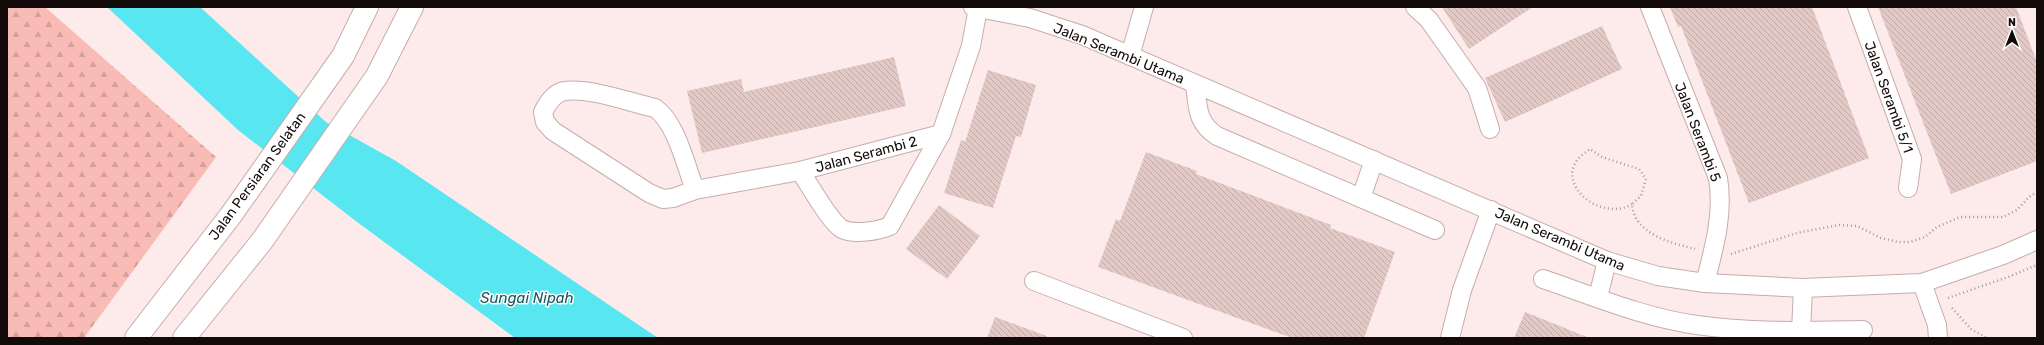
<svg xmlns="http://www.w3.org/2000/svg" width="2044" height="345" font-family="Rubik,sans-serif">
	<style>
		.forest { fill: url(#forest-firs) }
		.water { fill: #58e7f1 }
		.building { fill: url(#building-back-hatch) }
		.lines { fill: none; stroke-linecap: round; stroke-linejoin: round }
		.minor-casing { stroke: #c7adab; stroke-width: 20 }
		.tertiary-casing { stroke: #c7adab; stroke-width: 24 }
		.path { stroke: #a89a99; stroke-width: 2.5; stroke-dasharray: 1 3; stroke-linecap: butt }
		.minor { stroke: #fff; stroke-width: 18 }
		.tertiary { stroke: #fff; stroke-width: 22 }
		.labels { text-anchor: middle; stroke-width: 3; stroke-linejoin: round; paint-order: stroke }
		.street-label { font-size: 14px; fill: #130a0a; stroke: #fff }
		.water-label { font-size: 15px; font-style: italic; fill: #1b575c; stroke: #fff }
	</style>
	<defs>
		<pattern id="forest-firs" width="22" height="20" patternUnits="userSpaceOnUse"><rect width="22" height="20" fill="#f9bbb6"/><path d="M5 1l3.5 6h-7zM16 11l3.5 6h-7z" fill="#d59f9b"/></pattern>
		<pattern id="building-back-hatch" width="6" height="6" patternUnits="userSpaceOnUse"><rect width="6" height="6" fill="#e3c9c6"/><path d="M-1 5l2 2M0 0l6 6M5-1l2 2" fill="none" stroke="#c2aba9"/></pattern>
	</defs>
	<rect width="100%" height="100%" fill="#fcebea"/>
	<polygon class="forest" points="7,7 45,7 216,157 84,338 7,338"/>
	<polygon class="water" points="107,7 200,7 326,122 396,161 658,338 515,338 357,222 238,130"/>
	<g class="building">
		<polygon points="1442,7 1533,7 1469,49"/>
		<polygon points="1670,7 1812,7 1869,158 1749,203 1681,26 1678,27"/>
		<polygon points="1878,7 2016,7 2037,62 2037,161 1951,194"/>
		<polygon points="1602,26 1622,69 1505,122 1485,78"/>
		<polygon points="894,57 906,106 702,153 687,91 741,79 744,92"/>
		<polygon points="988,70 1036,85 1021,137 1016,136 993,208 944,193 961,140 965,142"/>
		<polygon points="1146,152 1197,171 1196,174 1331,225 1330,228 1395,252 1364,338 1292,338 1098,267 1116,219 1120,221"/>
		<polygon points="939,205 980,236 947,279 906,249"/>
		<polygon points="1525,312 1587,337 1587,338 1514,338"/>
		<polygon points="995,317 1047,336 1047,338 987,338"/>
	</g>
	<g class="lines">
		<defs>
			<g id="minor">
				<polyline points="973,7 1030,18 1082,35 1607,261 1658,276 1705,283 1803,288 1922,283 2003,255 2037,240"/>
				<polyline points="1415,7 1429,20 1477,88 1490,129"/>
				<path d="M1650,7L1718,178C1724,214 1714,248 1705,283"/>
				<polyline points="1857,7 1912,159 1908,188"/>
				<polyline points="1130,56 1144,7"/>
				<path d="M1195,84C1198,107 1196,122 1217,136L1435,230"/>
				<path d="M800,171C809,184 830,222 842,229C854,235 878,231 890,226L941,134L971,46L978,8"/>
				<path d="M695,190C686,166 676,122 655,108C628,102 592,88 565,91C555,92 547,104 543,112L545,122L553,131L649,193L663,199L673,198L695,190L800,171L941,134"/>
				<polyline points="1361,198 1374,160"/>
				<path d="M1543,279C1593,296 1645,318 1697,325C1752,333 1808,331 1863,330"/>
				<polyline points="1034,281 1183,338"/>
				<polyline points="1922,283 1937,325 1938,338"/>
				<polyline points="1598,297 1607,261"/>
				<polyline points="1801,332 1803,288"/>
				<polyline points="1450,338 1462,290 1491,210"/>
			</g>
			<g id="tertiary">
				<polyline points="136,338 231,215 343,56 367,7"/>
				<polyline points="184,338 262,241 377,76 412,7"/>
			</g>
		</defs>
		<use href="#minor" class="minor-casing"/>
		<use href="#tertiary" class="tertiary-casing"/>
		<g class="path">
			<path d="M1632,204C1603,222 1556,187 1578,159C1581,155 1586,152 1590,149L1602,157L1639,169L1646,179L1641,196L1632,204C1634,234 1671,243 1695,249"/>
			<polyline points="1731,254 1797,233 1839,225 1857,226 1881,238 1898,242 1910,242 1925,237 1937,227 1960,217 2003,217 2017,210 2029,197 2037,192"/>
			<polyline points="1948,298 2008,277 2037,265"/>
			<polyline points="1952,308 1971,329 1987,338"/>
		</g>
		<use href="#minor" class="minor"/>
		<use href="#tertiary" class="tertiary"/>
	</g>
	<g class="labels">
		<g class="street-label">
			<text transform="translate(1119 53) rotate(22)" y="5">Jalan Serambi Utama</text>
			<text transform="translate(1889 97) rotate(70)" y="5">Jalan Serambi 5/1</text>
			<text transform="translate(1698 132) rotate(69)" y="5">Jalan Serambi 5</text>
			<text transform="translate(866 154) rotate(-15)" y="5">Jalan Serambi 2</text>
			<text transform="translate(257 176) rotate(-54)" y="5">Jalan Persiaran Selatan</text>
			<text transform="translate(1560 239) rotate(23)" y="5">Jalan Serambi Utama</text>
		</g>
		<g class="water-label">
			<text x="527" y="303">Sungai Nipah</text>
		</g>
	</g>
	<rect width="2044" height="345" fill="none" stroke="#130a0a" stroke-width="16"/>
	<g transform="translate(2012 32)" stroke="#ffffff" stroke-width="3" paint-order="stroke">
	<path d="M0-3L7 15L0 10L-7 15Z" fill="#130a0a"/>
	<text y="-6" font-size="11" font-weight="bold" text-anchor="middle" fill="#130a0a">N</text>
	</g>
</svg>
